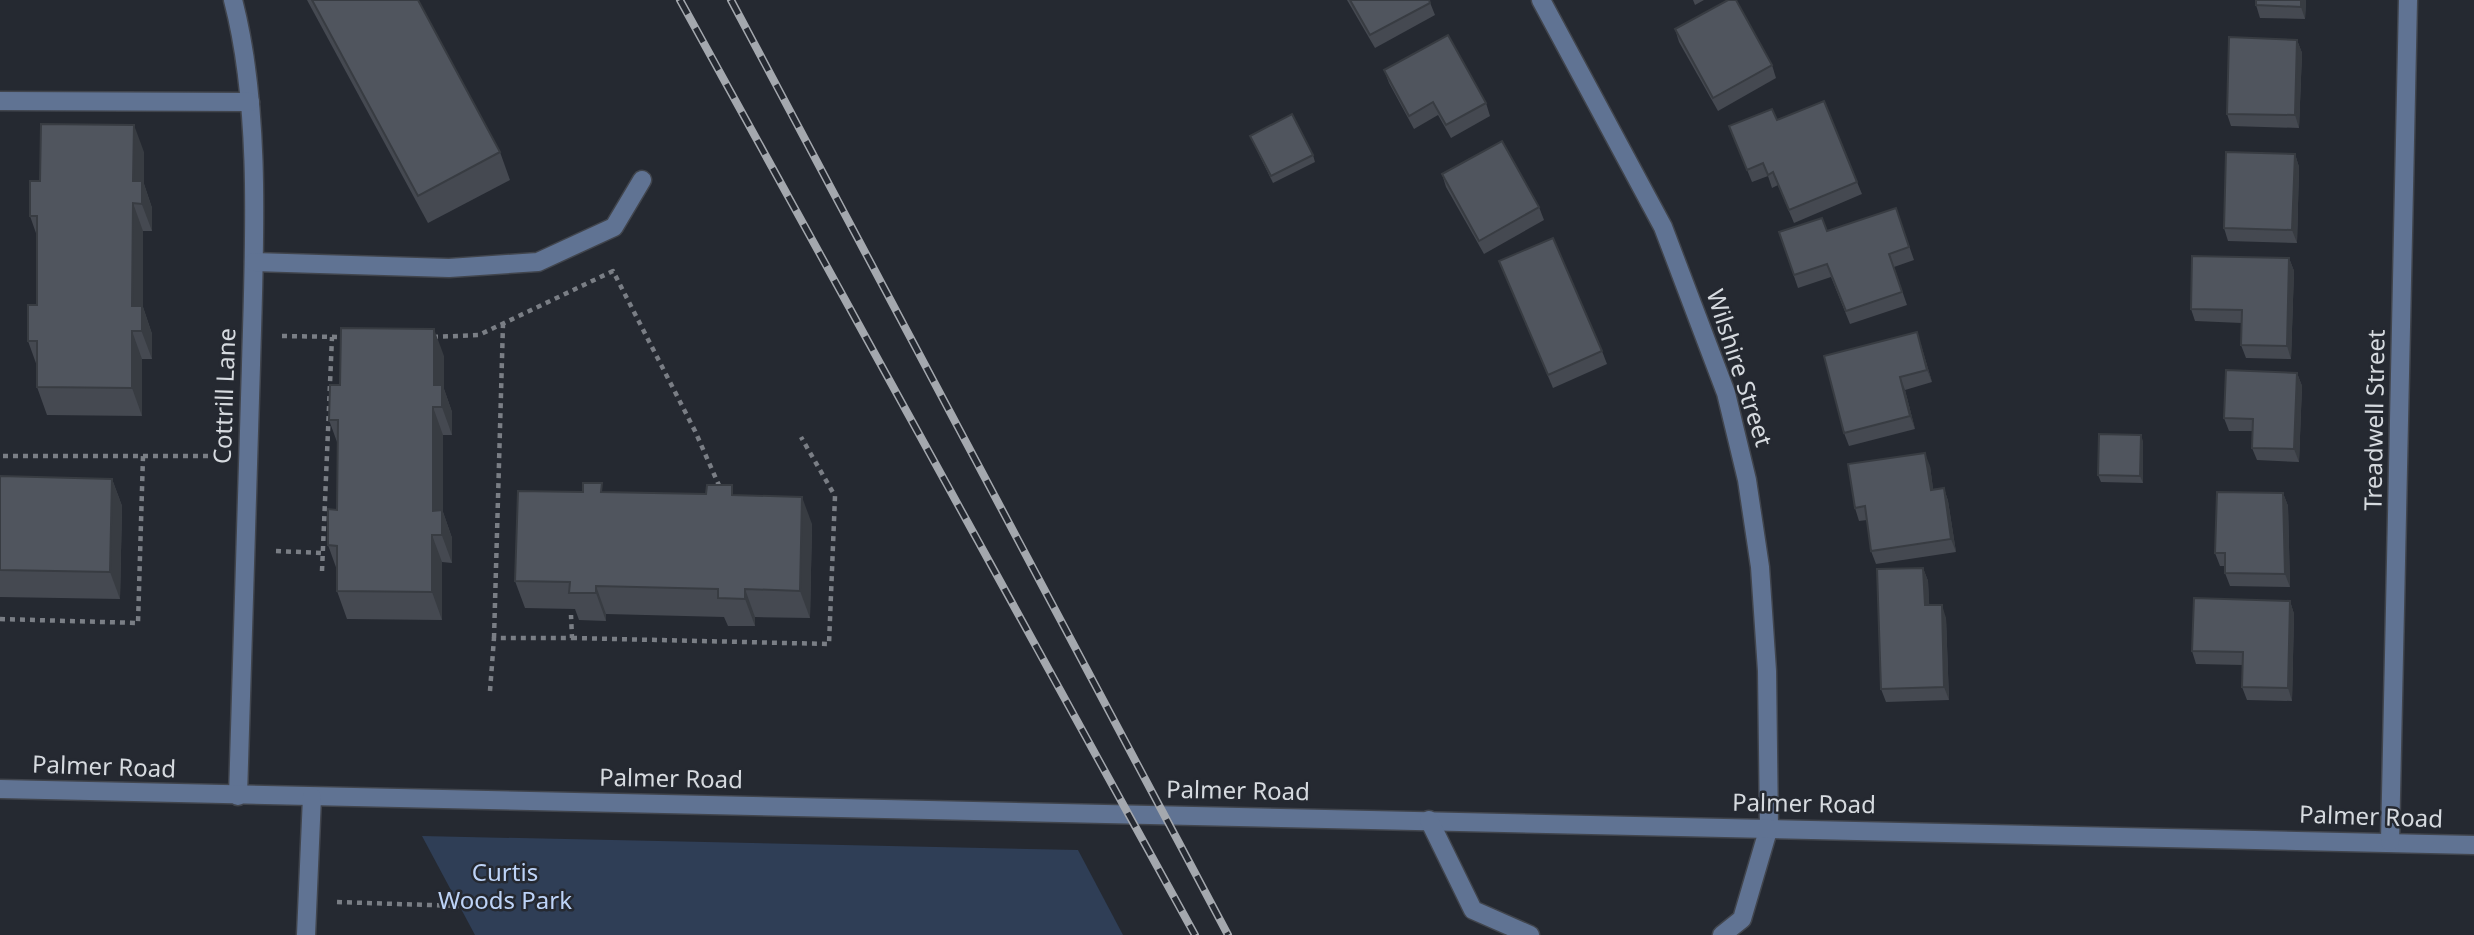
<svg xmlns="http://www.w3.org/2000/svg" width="2474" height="935" font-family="'Noto Sans',sans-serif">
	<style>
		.green { fill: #2f3e56 }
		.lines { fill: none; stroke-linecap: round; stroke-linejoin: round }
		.minor-casing { stroke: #41454d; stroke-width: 21 }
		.path { stroke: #7a7e85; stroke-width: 4.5; stroke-dasharray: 5 5; stroke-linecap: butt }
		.minor { stroke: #607393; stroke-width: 18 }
		.rail-casing { stroke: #a4a8ae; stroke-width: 8 }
		.rail { stroke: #252931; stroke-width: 5; stroke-dasharray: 16; stroke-linecap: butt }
		.wall { fill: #454951 }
		.shaded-wall { fill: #383c42 }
		.building { fill: #50555e; stroke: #383c42; stroke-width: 2 }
		.labels { text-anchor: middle; stroke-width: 5; stroke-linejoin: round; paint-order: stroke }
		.street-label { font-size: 24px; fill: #d6dadf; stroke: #252931 }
		.park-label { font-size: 24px; fill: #bdd3f7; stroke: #252931 }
	</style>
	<rect width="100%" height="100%" fill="#252931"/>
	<polygon class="green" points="422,836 1078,850 1123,935 475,935"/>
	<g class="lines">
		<defs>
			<g id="minor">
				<path d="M233,0C262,110 254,251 251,365C247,509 242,652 238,796"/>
				<polyline points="1541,0 1663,227 1726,393 1747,480 1760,567 1767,671 1769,827 1742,919 1722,935"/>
				<polyline points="0,101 250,102"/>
				<polyline points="254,262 449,268 538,262 614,227 642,180"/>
				<polyline points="0,789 2474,845"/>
				<polyline points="1429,820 1473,910 1530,935"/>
				<polyline points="2390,842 2408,0"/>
				<polyline points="306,935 312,797"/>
			</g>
		</defs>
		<use href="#minor" class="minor-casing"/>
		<g class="path">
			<polyline points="282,336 343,337"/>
			<polyline points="433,337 479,335 613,271 695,431 721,490"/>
			<polyline points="3,456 216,456"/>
			<polyline points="276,551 323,553"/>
			<polyline points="322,571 332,337"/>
			<polyline points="0,619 138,623 143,456"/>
			<polyline points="494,638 503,324"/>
			<polyline points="572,638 829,644 835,496 801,437"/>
			<polyline points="490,691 494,638 572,638 571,615"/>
			<polyline points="337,902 459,906"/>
		</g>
		<use href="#minor" class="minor"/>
		<defs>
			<g id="rail">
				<polyline points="680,0 1195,935"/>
				<polyline points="731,0 1228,935"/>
			</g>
		</defs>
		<use href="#rail" class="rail-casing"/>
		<use href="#rail" class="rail"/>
	</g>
	<g class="wall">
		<polygon points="307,0 418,0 500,152 510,180 428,223"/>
		<polygon points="1347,0 1429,0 1435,15 1375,48"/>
		<polygon points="1693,0 1704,0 1695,5"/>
		<polygon points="2256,0 2306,0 2305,19 2260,18 2256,5"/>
		<polygon points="1675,29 1772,65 1776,78 1718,111 1679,42"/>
		<polygon points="2297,40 2302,53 2299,128 2231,126 2227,114"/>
		<polygon points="1384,70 1486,103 1490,116 1451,138 1438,115 1414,129 1389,83"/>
		<polygon points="1777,120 1857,182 1862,194 1794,223 1778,185 1772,188 1768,176 1752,182 1729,126"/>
		<polygon points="1250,136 1313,155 1315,162 1273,183"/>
		<polygon points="144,152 144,184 152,208 152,231 143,231 143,307 152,334 152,359 142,359 142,416 47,415 37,387 37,366 28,341 37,305 37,236 30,216 40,181"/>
		<polygon points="2295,154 2299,167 2297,243 2228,241 2224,228"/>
		<polygon points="1442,174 1539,207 1544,220 1484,254 1446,187"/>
		<polygon points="1896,208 1914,260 1894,267 1907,305 1850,324 1831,277 1798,288 1779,232 1827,231"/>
		<polygon points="2289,258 2294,271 2291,359 2246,358 2241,345 2242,323 2195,321 2191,309"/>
		<polygon points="1499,261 1602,351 1607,364 1553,388"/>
		<polygon points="1921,345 1932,382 1905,390 1915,429 1849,446 1844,433"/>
		<polygon points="444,356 444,389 452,412 452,435 443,435 443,512 452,538 452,563 442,562 442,620 347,619 337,591 337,570 328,545 337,510 337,442 329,420 340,385"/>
		<polygon points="2297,373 2302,386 2299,462 2257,460 2252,448 2252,431 2229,431 2224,418"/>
		<polygon points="2143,441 2143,483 2101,482 2098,475"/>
		<polygon points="1930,466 1933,489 1944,488 1948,501 1956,552 1876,564 1871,551 1867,520 1859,521 1855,508"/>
		<polygon points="0,476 112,479 122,506 120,599 0,597"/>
		<polygon points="605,492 736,495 812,524 810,618 755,617 755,626 728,626 724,617 606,614 606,621 579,620 575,609 525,608 515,581"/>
		<polygon points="2283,493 2288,506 2290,587 2230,586 2225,573 2225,566 2220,566 2215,553"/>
		<polygon points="1923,568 1928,581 1929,605 1946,618 1949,700 1886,702 1881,689"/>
		<polygon points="2290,601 2294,614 2292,701 2247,700 2242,687 2243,665 2196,664 2192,651"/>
	</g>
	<g class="shaded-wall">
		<polygon points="2301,0 2306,0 2305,19 2301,7"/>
		<polygon points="2297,40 2302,53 2299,128 2295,115"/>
		<polygon points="134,125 144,152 144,184 152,208 152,231 133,181"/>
		<polygon points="2295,154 2299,167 2297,243 2292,230"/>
		<polygon points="133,203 143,231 143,307 152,334 152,359 132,306"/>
		<polygon points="2289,258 2294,271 2291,359 2287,346"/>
		<polygon points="434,329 444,356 444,389 452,412 452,435 434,385"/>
		<polygon points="132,331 142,359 142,416 132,388"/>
		<polygon points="1917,332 1921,345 1932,382 1927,370"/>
		<polygon points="2297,373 2302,386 2299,462 2294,449"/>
		<polygon points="1900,377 1905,390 1915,429 1910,416"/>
		<polygon points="433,407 443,435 443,512 452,538 452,563 433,511"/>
		<polygon points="2141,435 2143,441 2143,483 2140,476"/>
		<polygon points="1925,453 1930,466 1935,503 1931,490"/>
		<polygon points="112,479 122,506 120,599 110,572"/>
		<polygon points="1944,488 1948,501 1956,552 1951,539"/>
		<polygon points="2283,493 2288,506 2290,587 2285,574"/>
		<polygon points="802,497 812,524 810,618 800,591"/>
		<polygon points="432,535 442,562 442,620 432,592"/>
		<polygon points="1923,568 1928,581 1930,618 1925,605"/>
		<polygon points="596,586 606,614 606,621 596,593"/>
		<polygon points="745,589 755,617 755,626 745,599"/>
		<polygon points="2290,601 2294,614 2292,701 2288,688"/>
		<polygon points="1942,605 1946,618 1949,700 1944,687"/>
	</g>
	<g class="building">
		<polygon points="312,0 418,0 500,152 418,196"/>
		<polygon points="1350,0 1429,0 1430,3 1370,35"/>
		<polygon points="1728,0 1736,0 1772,65 1713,98 1675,29"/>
		<polygon points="2256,0 2301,0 2301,7 2256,5"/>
		<polygon points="1448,35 1486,103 1446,125 1433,102 1409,116 1384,70"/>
		<polygon points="2229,37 2297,40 2295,115 2227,114"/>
		<polygon points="1824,101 1857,182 1789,210 1773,172 1768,175 1763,163 1747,170 1729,126 1772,109 1777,120"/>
		<polygon points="1292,114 1313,155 1271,176 1250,136"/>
		<polygon points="41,124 134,125 133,181 142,181 142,204 133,203 132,306 142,306 142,331 132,331 132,388 37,387 37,341 28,341 28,305 37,305 37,216 30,216 30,181 40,181"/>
		<polygon points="1502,141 1539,207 1479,241 1442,174"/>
		<polygon points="2226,152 2295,154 2292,230 2224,228"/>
		<polygon points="1896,208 1909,247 1889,254 1902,292 1846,311 1827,264 1794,275 1779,232 1822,218 1827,231"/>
		<polygon points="1553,238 1602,351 1548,375 1499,261"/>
		<polygon points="2192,256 2289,258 2287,346 2241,345 2242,310 2191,309"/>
		<polygon points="341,328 434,329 434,385 442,385 442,407 433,407 433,511 442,510 442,535 432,535 432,592 337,591 337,546 328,545 328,509 337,510 338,420 329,420 330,385 340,385"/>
		<polygon points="1917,332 1927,370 1900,377 1910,416 1844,433 1824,356"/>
		<polygon points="2226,370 2297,373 2294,449 2252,448 2253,419 2224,418"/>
		<polygon points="2099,434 2141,435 2140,476 2098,475"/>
		<polygon points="1925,453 1931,490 1944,488 1951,539 1871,551 1865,506 1855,508 1848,464"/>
		<polygon points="0,476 112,479 110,572 0,570"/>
		<polygon points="583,483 602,483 601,492 706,494 707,485 732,485 732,495 802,497 800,591 745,589 745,599 718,598 718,589 596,586 596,593 569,593 570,582 515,581 518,491 583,492"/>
		<polygon points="2217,492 2283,493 2285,574 2225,573 2225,553 2215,553"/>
		<polygon points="1923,568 1925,605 1942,605 1944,687 1881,689 1877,569"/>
		<polygon points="2194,598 2290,601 2288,688 2242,687 2243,652 2192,651"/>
	</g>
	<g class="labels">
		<g class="street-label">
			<text transform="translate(1739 368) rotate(72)" y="8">Wilshire Street</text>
			<text transform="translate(225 396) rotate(-88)" y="8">Cottrill Lane</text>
			<text transform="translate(2375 420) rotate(-89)" y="8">Treadwell Street</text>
			<text transform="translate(104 767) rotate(2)" y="8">Palmer Road</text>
			<text transform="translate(671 779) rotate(1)" y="8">Palmer Road</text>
			<text transform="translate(1238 791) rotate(1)" y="8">Palmer Road</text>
			<text transform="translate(1804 804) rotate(1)" y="8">Palmer Road</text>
			<text transform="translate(2371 817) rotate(2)" y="8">Palmer Road</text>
		</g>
		<g class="park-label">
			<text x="505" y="881">Curtis<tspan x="505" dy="28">Woods Park</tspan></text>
		</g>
	</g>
</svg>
